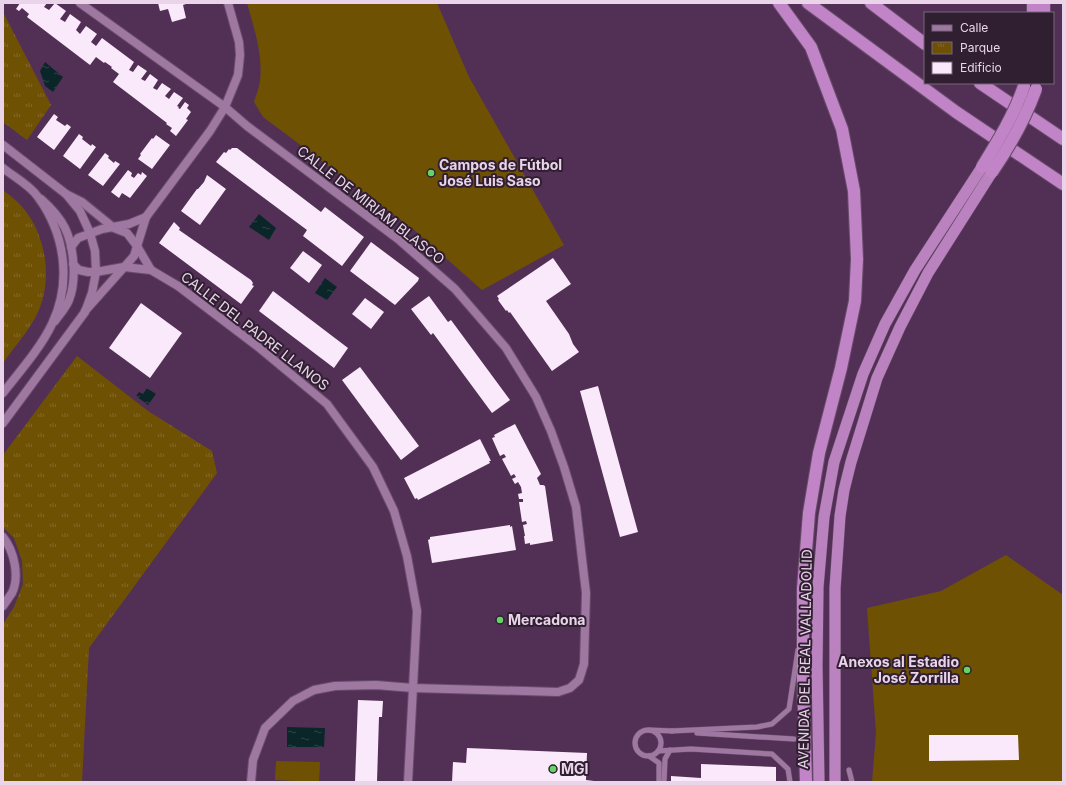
<svg xmlns="http://www.w3.org/2000/svg" width="1066" height="785" font-family="Inter,sans-serif">
	<style>
		.park { fill: url(#park-tufts) }
		.garden { fill: #6f5104 }
		.water { fill: url(#water-ripples) }
		.building { fill: #fae9fb }
		.lines { fill: none; stroke-linecap: round; stroke-linejoin: round }
		.service-casing { stroke: #694c6b; stroke-width: 6 }
		.minor-casing { stroke: #694c6b; stroke-width: 10 }
		.tertiary-casing { stroke: #694c6b; stroke-width: 10 }
		.trunk-casing { stroke: #694c6b; stroke-width: 12 }
		.motorway-casing { stroke: #694c6b; stroke-width: 14 }
		.service { stroke: #9e78a1; stroke-width: 5 }
		.minor { stroke: #9e78a1; stroke-width: 8 }
		.tertiary { stroke: #9e78a1; stroke-width: 8 }
		.trunk { stroke: #ba82be; stroke-width: 11 }
		.motorway { stroke: #c184c6; stroke-width: 12 }
		.motorway-bridge-casing { stroke: #694c6b; stroke-width: 14; stroke-linecap: butt }
		.motorway-bridge { stroke: #c184c6; stroke-width: 12 }
		.poi-dot { fill: #65d467; stroke: #2f1f30; stroke-width: 1.5 }
		.labels { text-anchor: middle; stroke-width: 4; stroke-linejoin: round; paint-order: stroke }
		.poi-label { font-size: 14px; font-weight: bold; fill: #e9d4ea; stroke: #2f1f30; text-anchor: start }
		.street-label { font-size: 14px; fill: #e9d4ea; stroke: #2f1f30 }
	</style>
	<defs>
		<pattern id="park-tufts" width="24" height="20" patternUnits="userSpaceOnUse"><rect width="24" height="20" fill="#6f5104"/><path d="M3 7l-1-3M5 7V3M7 7l1-3M15 17l-1-3M17 17v-4M19 17l1-3" fill="none" stroke="#846929"/></pattern>
		<pattern id="water-ripples" width="26" height="14" patternUnits="userSpaceOnUse"><rect width="26" height="14" fill="#0a2629"/><path d="M2 4q2-2 4 0t4 0M15 11q2-2 4 0t4 0" fill="none" stroke="#2e4548"/></pattern>
	</defs>
	<rect width="100%" height="100%" fill="#523055"/>
	<g class="park">
		<polygon points="3,12 51,105 27,140 3,122"/>
		<path d="M3,190C12,197 21,204 27,213C47,241 52,281 38,312C30,330 14,347 3,363Z"/>
		<polygon points="77,356 148,411 212,451 217,473 89,648 82,782 3,782 3,624 14,607 23,584 22,561 14,538 3,527 3,455"/>
	</g>
	<g class="garden">
		<path d="M247,3H437L469,77L564,245L482,290L413,229L263,117L254,102C256,95 259,88 260,81C263,54 254,28 247,3Z"/>
		<polygon points="1006,555 1063,595 1063,782 872,782 876,733 867,608 941,591"/>
		<polygon points="276,761 320,762 319,782 275,780"/>
	</g>
	<g class="water">
		<polygon points="45,62 63,77 53,92 45,86 40,71"/>
		<polygon points="259,214 276,228 269,240 249,227"/>
		<polygon points="325,278 337,287 327,300 315,293"/>
		<polygon points="147,388 156,394 148,405 136,396 139,392 143,394"/>
		<polygon points="287,727 325,728 324,747 287,747"/>
	</g>
	<g class="building">
		<polygon points="20,3 47,3 44,7 49,10 55,3 66,11 60,19 65,22 70,14 81,22 76,30 80,34 86,26 97,34 91,42 96,46 102,38 134,62 129,70 133,72 138,65 147,71 141,79 145,81 150,74 158,80 153,88 157,90 162,83 171,89 165,96 169,99 174,92 183,98 177,106 179,107 178,108 180,109 185,102 189,105 187,108 191,112 186,119 188,120 176,136 170,131 172,128 166,124 167,123 113,82 119,74 111,68 112,67 105,62 104,63 96,57 90,65 27,17 29,14 22,8 19,11 16,9"/>
		<polygon points="158,3 189,3 183,5 186,18 172,22 168,9 160,11"/>
		<polygon points="54,114 58,117 56,120 65,126 67,124 71,127 54,150 37,137"/>
		<polygon points="79,134 83,137 82,139 91,146 92,144 96,147 80,169 63,156"/>
		<polygon points="156,135 170,145 152,169 138,159 141,155 140,154 152,138 153,139"/>
		<polygon points="232,148 237,148 321,212 325,207 364,237 342,266 303,236 307,230 216,162 224,152 226,153 229,149 230,150"/>
		<polygon points="105,153 109,156 108,158 114,163 115,161 120,164 103,186 88,175"/>
		<polygon points="128,170 132,173 131,176 134,178 138,173 141,175 142,172 147,176 130,198 122,193 119,198 111,192"/>
		<polygon points="207,175 226,189 200,225 181,211 197,189 198,189 204,182"/>
		<polygon points="174,222 180,228 179,230 251,280 253,283 252,285 254,286 241,304 159,243"/>
		<polygon points="371,242 419,278 418,281 395,305 350,271"/>
		<polygon points="303,251 322,265 309,283 290,268"/>
		<polygon points="553,258 571,284 546,301 569,334 573,344 579,352 552,371 510,312 509,313 507,310 506,311 498,300 499,299 497,296"/>
		<polygon points="273,291 348,348 334,368 259,311"/>
		<polygon points="429,296 448,322 451,320 510,400 492,413 433,333 431,335 411,309"/>
		<polygon points="365,298 384,312 371,329 352,314"/>
		<polygon points="141,303 182,333 150,378 109,348"/>
		<polygon points="360,367 419,446 401,460 342,380"/>
		<polygon points="598,386 638,532 620,537 580,391"/>
		<polygon points="515,424 541,474 537,478 540,485 543,485 545,486 553,541 530,545 530,543 525,544 524,536 525,536 523,525 527,524 526,521 522,522 519,502 523,502 523,499 519,499 518,494 522,493 521,487 518,482 515,484 512,479 516,477 514,474 511,476 502,459 506,457 504,454 500,456 492,438 495,437 494,435"/>
		<polygon points="480,439 491,461 489,461 490,463 418,500 417,498 415,499 404,478"/>
		<polygon points="510,525 510,527 512,526 516,550 432,563 428,540 430,539 430,537"/>
		<polygon points="358,700 383,701 382,717 379,717 377,782 355,782"/>
		<polygon points="929,735 1018,735 1019,760 929,761"/>
		<polygon points="467,748 587,753 586,780 594,781 594,782 452,782 453,762 466,763"/>
		<polygon points="701,764 776,767 776,782 671,782 671,776 701,778"/>
	</g>
	<g class="lines">
		<defs>
			<g id="service">
				<polyline points="649,730 673,731"/>
				<circle cx="648" cy="743" r="13"/>
				<polyline points="671,731 757,727 772,724 789,709 798,650"/>
				<polyline points="697,733 794,739"/>
				<polyline points="658,751 691,749 772,754 788,769 790,782"/>
				<polyline points="649,756 659,763 659,782"/>
				<polyline points="849,770 852,782"/>
				<polyline points="664,782 665,759 670,750"/>
			</g>
			<g id="minor">
				<polyline points="80,3 225,107 247,126 398,239 455,289 506,348 536,397 551,431 564,467 576,507 586,593 584,664 579,680 570,688 558,692 413,688 376,685 335,686 314,690 293,701 265,728 253,760 251,782"/>
				<polyline points="66,194 82,202 114,228 127,233 137,246 151,270"/>
				<path d="M41,199C50,207 59,216 65,228C74,247 77,280 69,300C66,308 59,315 55,321"/>
				<polyline points="71,247 78,238 102,229 129,224 146,217"/>
				<polyline points="73,264 79,270 88,272 96,272 124,267 151,270 178,286 257,346 327,404 373,467 394,511 407,556 417,611 408,782"/>
				<polyline points="85,311 134,256 146,217 210,131 225,107 238,75 240,55 239,42 228,3"/>
				<path d="M3,537C14,551 20,576 12,593C9,597 6,602 3,606"/>
			</g>
			<g id="tertiary">
				<polyline points="3,145 66,194 80,211 90,233 95,251 96,272 92,293 85,312 3,423"/>
				<path d="M3,168C14,177 30,185 38,197C65,234 72,282 52,324C40,349 20,371 3,393"/>
			</g>
			<g id="trunk">
				<polyline points="819,782 817,666 818,587 824,517 834,462 863,374 885,324 915,270 982,167"/>
				<polyline points="835,782 835,588 840,516 844,490 851,462 877,378 900,327 928,273 992,172"/>
			</g>
			<g id="motorway">
				<polyline points="779,3 811,47 842,129 854,191 857,259 855,301 841,368 819,453 809,513 803,589 803,676 806,782"/>
				<polyline points="808,3 956,112 1063,184"/>
				<polyline points="871,3 925,44"/>
				<polyline points="1033,3 1033,13"/>
				<polyline points="1044,3 1044,13"/>
				<polyline points="980,83 1063,139"/>
			</g>
		</defs>
		<use href="#service" class="service-casing"/>
		<use href="#minor" class="minor-casing"/>
		<use href="#tertiary" class="tertiary-casing"/>
		<use href="#trunk" class="trunk-casing"/>
		<use href="#motorway" class="motorway-casing"/>
		<use href="#service" class="service"/>
		<use href="#minor" class="minor"/>
		<use href="#tertiary" class="tertiary"/>
		<use href="#trunk" class="trunk"/>
		<use href="#motorway" class="motorway"/>
		<defs>
			<g id="motorway-bridge">
				<path d="M982,167C998,141 1014,115 1024,86"/>
				<path d="M992,172C1010,146 1025,119 1036,89"/>
			</g>
		</defs>
		<use href="#motorway-bridge" class="motorway-bridge-casing"/>
		<use href="#motorway-bridge" class="motorway-bridge"/>
	</g>
	<g class="poi-dot">
		<circle cx="431" cy="173" r="4"/>
		<circle cx="500" cy="620" r="4"/>
		<circle cx="967" cy="670" r="4"/>
		<circle cx="553" cy="769" r="4"/>
	</g>
	<g class="labels">
		<g class="poi-label">
			<text x="439" y="170">Campos de Fútbol<tspan x="439" dy="16">José Luis Saso</tspan></text>
			<text x="508" y="625">Mercadona</text>
			<text x="959" y="667" text-anchor="end">Anexos al Estadio<tspan x="959" dy="16">José Zorrilla</tspan></text>
			<text x="561" y="774">MGI</text>
		</g>
		<g class="street-label">
			<text transform="translate(371 205) rotate(38)" y="5">CALLE DE MIRIAM BLASCO</text>
			<text transform="translate(255 331) rotate(38)" y="5">CALLE DEL PADRE LLANOS</text>
			<text transform="translate(805 659) rotate(-89)" y="5">AVENIDA DEL REAL VALLADOLID</text>
		</g>
	</g>
	<rect width="1066" height="785" fill="none" stroke="#e9d4ea" stroke-width="8"/>
	<rect x="924" y="12" width="130" height="72" fill="#2f1f30" stroke="#79677a"/>
	<rect x="932" y="25" width="20" height="6" fill="#9e78a1" stroke="#79677a"/>
	<text x="960" y="32" font-size="12" fill="#e9d4ea">Calle</text>
	<rect x="932" y="42" width="20" height="12" fill="url(#park-tufts)" stroke="#79677a"/>
	<text x="960" y="52" font-size="12" fill="#e9d4ea">Parque</text>
	<rect x="932" y="62" width="20" height="12" fill="#fae9fb" stroke="#79677a"/>
	<text x="960" y="72" font-size="12" fill="#e9d4ea">Edificio</text>
</svg>
